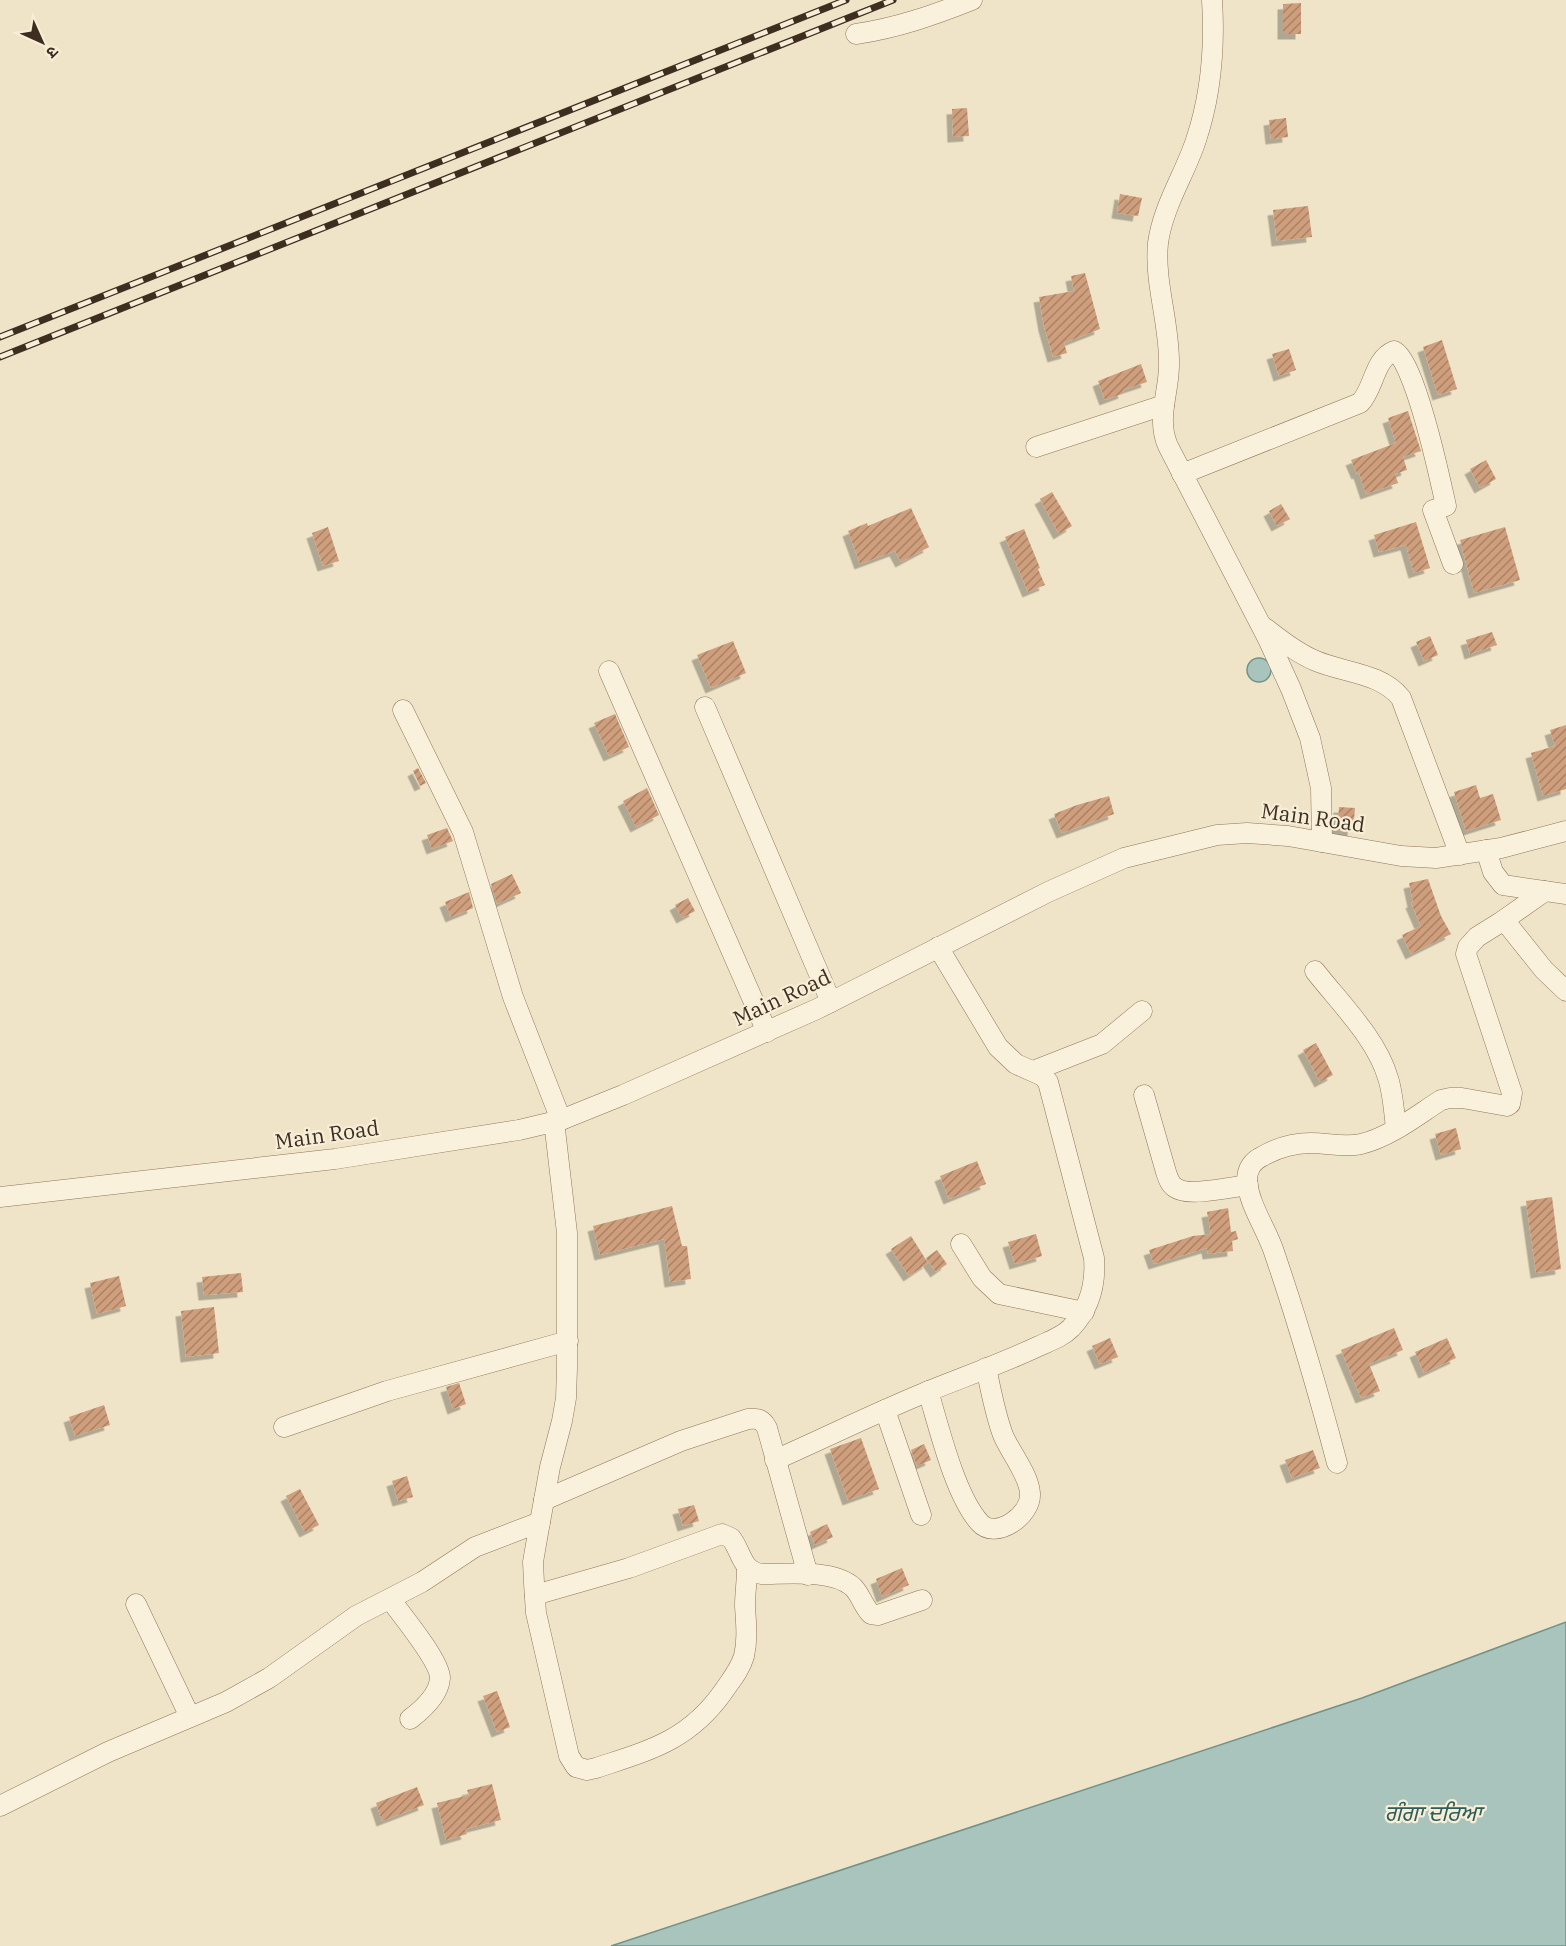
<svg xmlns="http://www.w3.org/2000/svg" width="1566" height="1946" font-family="'IBM Plex Serif','Noto Sans Devanagari','Noto Sans Gurmukhi',serif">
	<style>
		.water { fill: #a9c4bc; stroke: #6f938a; stroke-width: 1.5 }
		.building { fill: url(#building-hatch); filter: url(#shadow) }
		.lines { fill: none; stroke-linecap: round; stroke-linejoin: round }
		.minor-casing { stroke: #8d765c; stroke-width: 21 }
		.minor { stroke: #faf1dc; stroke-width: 20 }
		.rail-casing { stroke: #3d2e20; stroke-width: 7 }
		.rail { stroke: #f7eed8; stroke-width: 4.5; stroke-dasharray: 14; stroke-linecap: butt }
		.labels { text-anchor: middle; stroke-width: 4.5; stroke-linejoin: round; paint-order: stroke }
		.street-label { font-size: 21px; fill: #3d2e20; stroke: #f7eed8 }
		.water-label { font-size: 22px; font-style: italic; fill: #2f5d5a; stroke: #f7eed8 }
	</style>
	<defs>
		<pattern id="building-hatch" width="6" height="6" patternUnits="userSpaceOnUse" patternTransform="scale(1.5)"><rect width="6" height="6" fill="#cf9f7d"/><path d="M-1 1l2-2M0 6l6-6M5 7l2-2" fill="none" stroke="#a98266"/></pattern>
		<filter id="shadow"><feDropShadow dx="-5.5" dy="5.5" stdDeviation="0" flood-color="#0004"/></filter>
	</defs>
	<rect width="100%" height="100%" fill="#f0e4c8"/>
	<g class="water">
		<circle cx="1259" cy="670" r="12"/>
		<polygon points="1566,1622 1566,1946 611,1946 1362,1698"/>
	</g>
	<g class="building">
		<polygon points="1301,3 1301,34 1283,34 1283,4"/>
		<polygon points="967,108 969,136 953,137 952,109"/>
		<polygon points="1286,118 1288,137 1271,139 1269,120"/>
		<polygon points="1120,194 1142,198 1138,216 1117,213"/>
		<polygon points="1308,206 1312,237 1277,241 1273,210"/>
		<polygon points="1085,273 1100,329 1064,343 1067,353 1053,357 1044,326 1039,297 1074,291 1071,276"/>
		<polygon points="1442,340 1457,389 1438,395 1423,347"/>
		<polygon points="1289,349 1296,370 1279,376 1272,354"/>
		<polygon points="1141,364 1147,382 1123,390 1124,393 1105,400 1098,381"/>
		<polygon points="1408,411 1421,451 1403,457 1407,470 1395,474 1398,483 1366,494 1359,473 1357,474 1351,460 1396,443 1388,418"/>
		<polygon points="1486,460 1496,479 1480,488 1470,469"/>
		<polygon points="1052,492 1072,526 1059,534 1040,499"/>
		<polygon points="1281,504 1290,519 1277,526 1269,511"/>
		<polygon points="911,508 929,547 901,562 895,551 860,564 848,531 867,523 868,526"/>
		<polygon points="1416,522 1430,568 1414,573 1406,545 1379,552 1374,535"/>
		<polygon points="328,527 339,561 323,566 312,533"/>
		<polygon points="1505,527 1520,580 1474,593 1460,540"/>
		<polygon points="1024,529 1040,568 1038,569 1045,585 1028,592 1005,537"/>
		<polygon points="1492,632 1497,645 1470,654 1466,640"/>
		<polygon points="1430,636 1438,655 1424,661 1416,642"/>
		<polygon points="733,641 746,673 711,688 697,655"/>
		<polygon points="615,714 629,747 609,756 594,723"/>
		<polygon points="1566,725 1566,789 1543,796 1531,753 1555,746 1550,730"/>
		<polygon points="418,768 426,783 420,786 413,771"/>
		<polygon points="1476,785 1480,798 1493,794 1501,820 1466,831 1454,792"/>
		<polygon points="647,788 659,815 636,827 623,801"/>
		<polygon points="1109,796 1114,814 1062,833 1054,814 1077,805"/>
		<polygon points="1339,807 1355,808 1353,831 1337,830"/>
		<polygon points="447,828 453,841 432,849 427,835"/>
		<polygon points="512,874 521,893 497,904 491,884"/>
		<polygon points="1428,879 1441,916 1451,934 1411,954 1402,935 1421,926 1411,903 1413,902 1409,883"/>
		<polygon points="469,892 473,908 451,917 445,902"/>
		<polygon points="688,898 695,911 682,918 675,905"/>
		<polygon points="1316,1043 1333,1075 1320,1082 1303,1050"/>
		<polygon points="1456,1128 1461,1149 1441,1155 1435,1134"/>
		<polygon points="977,1161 986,1184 949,1199 940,1176"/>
		<polygon points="1552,1197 1561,1269 1536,1273 1526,1201"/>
		<polygon points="672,1206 682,1246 687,1246 691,1279 670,1282 664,1239 600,1255 593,1226"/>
		<polygon points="1228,1208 1231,1232 1236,1231 1238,1239 1232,1241 1233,1251 1208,1254 1207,1248 1154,1264 1149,1250 1193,1236 1211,1234 1207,1212"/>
		<polygon points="1036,1234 1042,1256 1015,1264 1008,1242"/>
		<polygon points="911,1236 928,1263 909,1276 891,1249"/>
		<polygon points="937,1250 947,1264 936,1272 926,1258"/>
		<polygon points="241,1273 243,1292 204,1295 202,1277"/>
		<polygon points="119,1276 126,1306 97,1314 90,1283"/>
		<polygon points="214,1307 219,1353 186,1357 181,1311"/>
		<polygon points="1394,1328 1403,1350 1369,1364 1380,1391 1361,1398 1341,1350"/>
		<polygon points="1110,1338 1118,1357 1100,1364 1092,1346"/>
		<polygon points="1447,1338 1456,1358 1424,1373 1415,1352"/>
		<polygon points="459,1383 466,1404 453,1409 446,1387"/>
		<polygon points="104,1405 110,1425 75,1436 69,1417"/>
		<polygon points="861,1438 879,1489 848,1500 830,1449"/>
		<polygon points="924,1444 931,1460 917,1466 911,1450"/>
		<polygon points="1313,1450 1320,1468 1292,1478 1285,1460"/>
		<polygon points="407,1476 413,1497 398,1501 392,1481"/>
		<polygon points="300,1489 319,1525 305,1532 286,1496"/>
		<polygon points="694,1505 699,1521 683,1526 678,1509"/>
		<polygon points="827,1524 833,1537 815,1545 810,1532"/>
		<polygon points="902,1568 909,1585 882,1597 876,1579"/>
		<polygon points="497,1691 510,1727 497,1732 483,1696"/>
		<polygon points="492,1784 501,1820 465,1829 467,1834 446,1840 437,1803 469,1795 467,1790"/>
		<polygon points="417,1787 424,1805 382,1821 376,1803"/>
	</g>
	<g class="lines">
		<defs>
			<g id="minor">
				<path d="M1212,0C1215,47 1211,95 1196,140C1185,174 1163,206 1158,243C1154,283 1170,324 1169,365C1169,393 1156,419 1168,446L1268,639L1291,689L1310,738L1321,788L1322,842"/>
				<path d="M856,34C897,28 934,15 972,0"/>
				<polyline points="1036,447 1164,405"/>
				<path d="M1182,474L1360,403C1374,389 1374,359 1394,351C1415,361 1440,479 1446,506L1433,510L1453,564"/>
				<path d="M1265,628C1281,640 1297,653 1316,661C1345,673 1381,673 1401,698L1460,855"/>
				<polyline points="609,671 767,1032"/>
				<polyline points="705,707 831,1002"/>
				<polyline points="403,710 463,832 513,997 561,1120"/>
				<polyline points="1486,850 1493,872 1503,885 1566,894"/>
				<polyline points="1504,920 1544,970 1566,991"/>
				<path d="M1315,971C1339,1002 1377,1039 1388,1078C1393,1093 1394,1112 1396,1128"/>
				<polyline points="1033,1071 1102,1044 1142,1011"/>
				<path d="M1144,1095L1166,1172C1168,1178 1170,1185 1176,1188C1188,1197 1232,1187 1248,1185"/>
				<path d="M554,1121L567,1233V1368L566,1398L562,1421L550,1467L538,1533L533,1562L534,1583L536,1613L569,1756L576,1767L587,1770L596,1768C650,1750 688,1741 723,1692C731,1680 740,1670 744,1656C748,1639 746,1623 745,1606C745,1593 747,1581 747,1569"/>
				<polyline points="0,1197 335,1159 519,1130 561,1120 623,1095 817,1009 1048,892 1124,858 1217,835 1247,833 1288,836 1401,856 1436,858 1501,848 1566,831"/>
				<polyline points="961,1244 982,1278 999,1294 1084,1312"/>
				<path d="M928,1391C939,1427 955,1496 980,1523C995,1540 1032,1516 1030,1493C1029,1475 1010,1452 1003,1435C995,1414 991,1390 986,1368"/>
				<polyline points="885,1410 921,1515"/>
				<polyline points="284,1427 387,1391 568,1341"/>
				<path d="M775,1460C827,1437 877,1412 929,1391C966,1376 1003,1363 1039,1346C1050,1341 1062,1337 1071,1328C1090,1308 1096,1284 1094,1258L1048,1082L1043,1076L1016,1064L998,1047L938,947"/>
				<path d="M1337,1463C1318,1391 1297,1319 1273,1249C1265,1227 1249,1204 1247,1181C1247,1169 1252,1161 1263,1156C1277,1148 1295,1143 1311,1143C1328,1143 1344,1148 1361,1144C1390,1137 1416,1116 1441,1100L1450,1098H1462L1507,1106L1510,1104L1512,1093L1466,954L1468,947L1477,937L1501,922L1545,891"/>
				<path d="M544,1500L681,1441L748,1419C758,1418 762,1419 767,1428L808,1575"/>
				<path d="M535,1595L629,1568L722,1534L731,1538C742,1552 741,1571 762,1574C788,1574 833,1569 853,1587C861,1595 863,1606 871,1614L878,1615L922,1600"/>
				<path d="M390,1599C401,1614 440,1661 440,1678C439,1695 422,1710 410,1719"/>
				<polyline points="136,1604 190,1717"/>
				<polyline points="0,1806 108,1752 226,1702 269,1678 356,1616 422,1582 475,1547 540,1522"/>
			</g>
		</defs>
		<use href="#minor" class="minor-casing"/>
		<use href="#minor" class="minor"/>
		<defs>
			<g id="rail">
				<polyline points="0,337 846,0"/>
				<polyline points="0,357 893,0"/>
			</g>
		</defs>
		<use href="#rail" class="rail-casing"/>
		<use href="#rail" class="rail"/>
	</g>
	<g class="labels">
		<g class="street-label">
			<text transform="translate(1313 818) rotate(8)" y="7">Main Road</text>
			<text transform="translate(782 998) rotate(-25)" y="7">Main Road</text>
			<text transform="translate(327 1135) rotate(-8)" y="7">Main Road</text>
		</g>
		<g class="water-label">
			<text x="1433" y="1821">ਗੰਗਾ ਦਰਿਆ</text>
		</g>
	</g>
	<g transform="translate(42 42) rotate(135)" stroke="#f7eed8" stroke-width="4.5" paint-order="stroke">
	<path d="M0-4.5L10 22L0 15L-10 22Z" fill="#3d2e20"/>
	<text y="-9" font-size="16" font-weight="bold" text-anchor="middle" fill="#3d2e20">उ</text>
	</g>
</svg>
